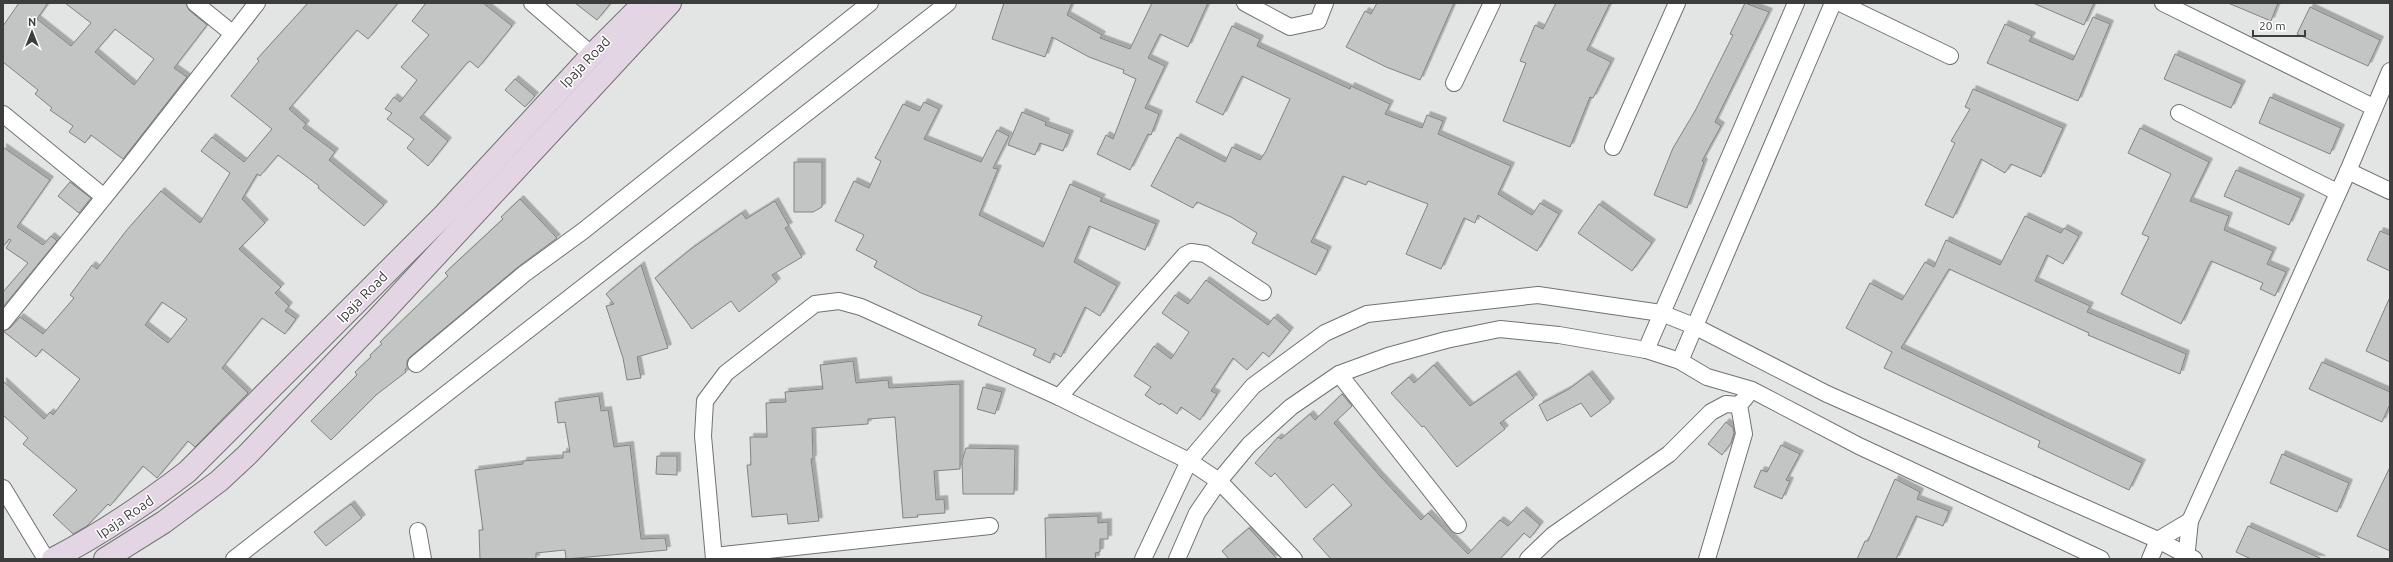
<svg xmlns="http://www.w3.org/2000/svg" width="2393" height="562" font-family="Ubuntu,sans-serif">
	<style>
		.building { fill: #c2c5c3; stroke: #818483; fill-rule: evenodd; filter: url(#shadow) }
		.lines { fill: none; stroke-linecap: round; stroke-linejoin: round }
		.minor-casing { stroke: #707371; stroke-width: 18 }
		.secondary-casing { stroke: #707371; stroke-width: 24 }
		.minor { stroke: #fff; stroke-width: 16 }
		.secondary { stroke: #e3d5e4; stroke-width: 22 }
		.labels { text-anchor: middle; stroke-width: 3; stroke-linejoin: round; paint-order: stroke }
		.street-label { font-size: 14px; fill: #3c3d3c; stroke: #fff }
	</style>
	<defs>
		<filter id="shadow"><feDropShadow dx="3.5" dy="-3.5" stdDeviation="0" flood-color="#0004"/></filter>
	</defs>
	<rect width="100%" height="100%" fill="#e2e5e3"/>
	<g class="building">
		<path d="M19,3H48L37,19L71,46L91,23L65,3H186L189,10L207,25L174,68L187,77L123,159L91,135L85,143L69,132L73,126L50,110L52,108L35,94L38,90L3,62V26ZM115,29L154,59L134,85L95,52Z"/>
		<path d="M308,3H398L368,39L357,30L289,109L306,124L303,128L335,152L329,160L384,205L364,226L318,188L319,186L278,155L260,176L257,174L242,199L265,223L239,249L281,287L275,293L289,306L285,311L296,319L285,334L262,318L222,368L248,393L195,447L188,441L157,478L143,466L110,506L108,504L87,526L73,534L53,515L77,490L23,444L28,438L3,415V381L44,419L50,412L53,415L80,379L42,349L36,357L3,331L10,328L20,317L43,334L74,298L70,295L92,265L97,269L126,231L161,191L200,223L230,173L201,151L212,137L244,162L272,129L231,96L259,61L257,59ZM162,302L187,319L168,343L145,325Z"/>
		<polygon points="426,3 483,3 512,26 478,68 470,61 466,64 420,118 448,141 428,166 407,148 414,139 387,119 392,113 385,109 394,97 400,102 417,80 401,67 429,35 412,21"/>
		<polygon points="575,3 611,3 597,20"/>
		<polygon points="1004,3 1072,3 1067,15 1102,35 1100,38 1130,49 1152,3 1208,3 1188,47 1160,34 1148,58 1165,66 1145,108 1159,114 1151,135 1148,134 1130,170 1097,154 1106,135 1113,139 1136,79 1123,73 1124,70 1089,57 1052,37 1045,57 992,39"/>
		<polygon points="1377,3 1454,3 1420,80 1386,67 1346,47 1365,11 1371,14"/>
		<polygon points="1556,3 1610,3 1587,50 1611,62 1593,98 1590,97 1570,147 1503,121 1526,63 1520,61 1535,25 1543,29"/>
		<polygon points="1745,3 1769,12 1715,122 1721,126 1702,161 1704,162 1687,208 1654,195 1673,148 1695,111 1733,35 1730,34"/>
		<polygon points="2033,3 2094,3 2084,25"/>
		<polygon points="2228,3 2278,3 2271,21"/>
		<polygon points="2310,7 2380,40 2368,66 2297,34"/>
		<polygon points="2093,17 2110,24 2078,101 1987,63 2005,24 2032,36 2029,41 2073,60"/>
		<polygon points="1232,26 1260,39 1257,46 1350,89 1351,86 1390,104 1385,114 1422,128 1427,115 1443,121 1438,134 1511,166 1498,194 1532,215 1540,203 1559,214 1537,251 1478,215 1475,223 1464,218 1441,269 1406,254 1428,204 1368,181 1366,185 1343,176 1311,242 1328,250 1316,275 1252,243 1257,233 1231,217 1197,202 1193,208 1151,186 1177,137 1225,162 1232,147 1260,160 1266,151 1290,99 1242,76 1223,115 1196,102"/>
		<polygon points="2175,54 2242,84 2231,108 2164,79"/>
		<polygon points="515,79 535,96 525,107 505,90"/>
		<polygon points="1973,89 2063,128 2041,177 2011,164 2005,173 1981,159 1953,218 1925,205 1955,143 1951,141 1970,109 1965,107"/>
		<polygon points="2270,97 2341,128 2330,154 2259,123"/>
		<polygon points="924,102 939,109 924,139 981,162 997,130 1009,136 993,168 998,169 979,215 1043,247 1070,184 1102,198 1100,201 1156,224 1145,250 1089,226 1074,262 1117,286 1100,316 1085,307 1061,357 1054,353 1050,363 1033,355 1036,349 978,325 982,316 921,293 874,267 877,261 856,250 864,235 835,221 854,181 869,188 881,161 875,158 903,104 919,111"/>
		<polygon points="1022,112 1046,122 1045,125 1070,134 1063,151 1040,143 1035,155 1008,145"/>
		<polygon points="2140,128 2209,162 2190,201 2229,216 2224,230 2273,251 2267,264 2286,272 2275,296 2260,289 2263,283 2211,261 2181,324 2121,294 2149,237 2142,234 2171,174 2128,153"/>
		<polygon points="3,147 50,180 17,227 43,245 51,236 57,241 3,307 3,292 28,263 6,248 11,240 9,239 3,247"/>
		<polygon points="794,162 822,162 822,207 813,212 794,212"/>
		<polygon points="2236,170 2301,198 2289,225 2224,196"/>
		<polygon points="70,182 91,198 79,213 58,196"/>
		<polygon points="520,199 557,238 518,267 410,357 407,361 407,367 405,370 406,372 376,395 331,440 311,421 357,375 355,372 371,357 370,355 382,344 380,342 448,276 445,273 503,219 501,217"/>
		<polygon points="775,201 789,226 785,228 802,257 772,275 777,282 739,312 731,301 692,329 655,278 691,249 742,213 746,219"/>
		<polygon points="1599,204 1652,243 1632,271 1578,233"/>
		<polygon points="2025,216 2061,233 2064,228 2079,236 2063,264 2047,255 2035,281 2090,306 2087,312 2186,354 2180,374 2088,335 2089,333 1949,269 1901,348 2142,463 2129,490 2038,447 2040,441 1884,368 1892,352 1846,328 1870,283 1902,300 1925,262 1934,267 1946,240 2000,265"/>
		<polygon points="2380,231 2390,235 2390,271 2367,260"/>
		<polygon points="641,265 668,348 637,357 641,378 627,380 623,358 606,306 614,304 606,294"/>
		<polygon points="1206,280 1268,325 1274,317 1290,331 1269,357 1263,352 1247,370 1233,358 1211,391 1217,394 1200,420 1181,407 1177,414 1161,403 1160,405 1145,395 1151,387 1134,376 1154,346 1171,359 1189,332 1162,313 1175,295 1188,304"/>
		<polygon points="2390,297 2390,362 2366,351"/>
		<polygon points="853,361 856,383 888,380 889,388 960,384 960,469 934,471 936,500 944,499 945,513 917,515 918,517 903,518 895,417 868,419 868,424 812,428 813,459 811,459 819,521 788,524 787,514 752,517 747,465 751,465 750,437 767,437 766,403 786,402 785,392 823,389 820,365"/>
		<polygon points="2322,362 2390,392 2390,404 2382,422 2309,389"/>
		<polygon points="1434,365 1470,406 1516,374 1534,398 1500,423 1505,429 1457,467 1424,426 1422,427 1391,393 1409,377 1414,383"/>
		<polygon points="1589,374 1611,402 1591,417 1581,403 1547,421 1539,405 1569,389"/>
		<polygon points="983,387 1002,392 995,414 977,409"/>
		<polygon points="1342,394 1352,406 1334,423 1380,476 1421,520 1428,513 1468,554 1500,520 1508,526 1523,510 1540,525 1530,538 1524,533 1500,559 1331,559 1313,539 1352,505 1333,484 1306,508 1275,473 1271,477 1255,463 1278,437 1281,439 1310,414 1315,420"/>
		<polygon points="599,396 601,411 608,410 614,447 630,445 641,539 665,538 667,550 566,559 565,550 536,553 536,559 480,559 479,530 483,530 475,470 523,464 523,461 563,458 563,452 570,452 565,422 558,423 555,402"/>
		<polygon points="1726,422 1733,428 1734,433 1731,443 1722,455 1708,444"/>
		<polygon points="1781,445 1800,454 1786,480 1790,481 1782,499 1754,487 1761,470 1767,472"/>
		<polygon points="966,448 1015,449 1014,494 963,494 962,461"/>
		<polygon points="2282,454 2349,483 2337,512 2270,483"/>
		<polygon points="657,456 677,456 677,475 656,474"/>
		<polygon points="2390,467 2390,551 2357,536"/>
		<polygon points="1895,479 1920,492 1917,499 1949,511 1943,526 1916,516 1896,559 1857,559 1865,541 1868,541"/>
		<polygon points="351,504 362,518 326,546 314,532"/>
		<polygon points="1098,516 1098,523 1108,522 1108,539 1100,539 1100,552 1095,553 1096,559 1046,559 1045,518"/>
		<polygon points="2248,526 2322,559 2251,559 2236,552"/>
		<polygon points="1249,528 1277,559 1229,559 1222,551"/>
	</g>
	<g class="lines">
		<defs>
			<g id="minor">
				<polyline points="195,3 232,33"/>
				<polyline points="532,3 592,55"/>
				<polyline points="1245,3 1290,27 1318,21 1325,3"/>
				<polyline points="1840,3 1950,56"/>
				<polyline points="2163,3 2373,107"/>
				<polyline points="1454,83 1492,3"/>
				<polyline points="2179,113 2337,192"/>
				<polyline points="3,114 104,197"/>
				<polyline points="1613,147 1677,3"/>
				<polyline points="2348,171 2390,191"/>
				<polyline points="3,322 131,164 257,3"/>
				<polyline points="1646,350 1796,3"/>
				<polyline points="1680,361 1833,3"/>
				<polyline points="416,364 524,274 583,231 870,3"/>
				<polyline points="1339,374 1458,525"/>
				<polyline points="1059,397 1185,255 1191,252 1205,254 1263,292"/>
				<polyline points="3,488 46,559"/>
				<polyline points="418,531 423,559"/>
				<polyline points="714,556 990,526"/>
				<polyline points="234,559 948,3"/>
				<polyline points="714,559 703,436 705,401 726,373 815,304 839,301 861,307 1059,397 1189,461 1219,481 1294,559"/>
				<polyline points="1143,559 1189,461 1253,386 1325,333 1367,314 1538,295 1661,313 1694,326 1827,394 2158,540 2194,559"/>
				<polyline points="1177,559 1197,513 1219,481 1249,445 1291,407 1339,374 1388,356 1446,340 1500,329 1559,335 1646,350 1680,361 1707,377 1752,390 1859,446 2101,559"/>
				<polyline points="1528,559 1553,535 1669,454 1711,412 1726,404 1739,405"/>
				<polyline points="1707,559 1744,434 1739,405 1746,397"/>
				<polyline points="2150,559 2158,540 2190,521"/>
				<polyline points="2186,559 2190,521 2348,171 2390,71"/>
			</g>
			<g id="secondary">
				<path d="M53,559C101,534 144,505 187,472L445,214L592,55L644,3"/>
				<polyline points="105,559 164,522 219,481 247,455 378,318 670,3"/>
			</g>
		</defs>
		<use href="#minor" class="minor-casing"/>
		<use href="#secondary" class="secondary-casing"/>
		<use href="#minor" class="minor"/>
		<use href="#secondary" class="secondary"/>
	</g>
	<g class="labels">
		<g class="street-label">
			<text transform="translate(585 62) rotate(-46)" y="5">Ipaja Road</text>
			<text transform="translate(362 297) rotate(-45)" y="5">Ipaja Road</text>
			<text transform="translate(125 517) rotate(-34)" y="5">Ipaja Road</text>
		</g>
	</g>
	<rect width="2393" height="562" fill="none" stroke="#3c3d3c" stroke-width="8"/>
	<g transform="translate(32 32)" stroke="#ffffff" stroke-width="3" paint-order="stroke">
	<path d="M0-3L7 15L0 10L-7 15Z" fill="#3c3d3c"/>
	<text y="-6" font-size="11" font-weight="bold" text-anchor="middle" fill="#3c3d3c">N</text>
	</g>
	<path d="M2253 30v6h52v-6" fill="none" stroke="#3c3d3c" stroke-width="2"/>
	<text x="2259" y="30" font-size="12" fill="#3c3d3c" stroke="#ffffff" stroke-width="3" paint-order="stroke">20 m</text>
</svg>
